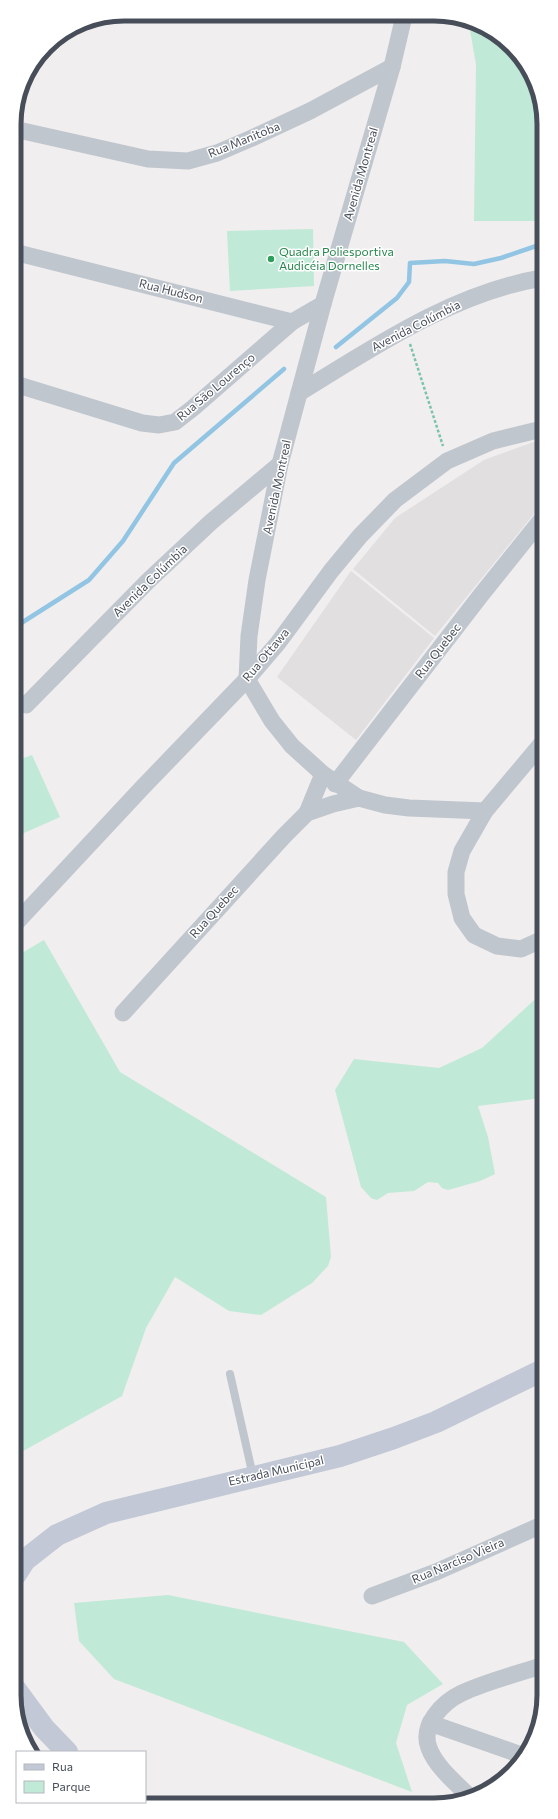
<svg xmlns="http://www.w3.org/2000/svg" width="558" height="1819" font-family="Commissioner,sans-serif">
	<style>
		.education { fill: #e1dfdf }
		.green { fill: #c0ead7 }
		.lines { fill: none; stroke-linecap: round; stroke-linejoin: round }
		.stream { stroke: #91c5e3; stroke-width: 4.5 }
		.path { stroke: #7bc4ac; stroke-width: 2.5; stroke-dasharray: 3 2; stroke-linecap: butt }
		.lane { stroke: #c0c6ce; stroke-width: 8 }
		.street { stroke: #c0c6ce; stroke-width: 17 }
		.secondary { stroke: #c2c8d5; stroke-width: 22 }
		.leisure-dot { fill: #2e9e5b; stroke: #fff; stroke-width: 1.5 }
		.labels { text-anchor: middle; stroke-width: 3; stroke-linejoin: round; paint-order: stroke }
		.street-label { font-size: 12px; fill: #484e59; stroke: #fff }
		.leisure-label { font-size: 12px; fill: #27864d; stroke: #fff; text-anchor: start }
		.rim { fill: none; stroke: #484e59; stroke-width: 5 }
	</style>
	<rect width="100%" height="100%" fill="#f0eeee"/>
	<g class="education">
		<polygon points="542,439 542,504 435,636 353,569 395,518 484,460"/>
		<polygon points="351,571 434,638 356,740 277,677"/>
	</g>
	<g class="green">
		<polygon points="469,24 512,46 542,103 540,111 542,112 542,221 474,221 476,65"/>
		<polygon points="313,229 314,286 230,291 227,231"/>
		<polygon points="32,755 60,817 15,837 15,761"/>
		<polygon points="44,940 120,1072 326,1197 331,1257 328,1266 312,1283 261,1315 229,1311 175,1277 146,1328 122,1396 16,1455 15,957"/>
		<polygon points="543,992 543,1091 534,1099 478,1106 488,1137 495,1174 480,1181 448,1190 442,1188 438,1183 428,1182 414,1191 388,1193 377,1200 371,1198 361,1187 335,1090 354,1059 439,1068 482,1048"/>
		<polygon points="168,1595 404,1642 443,1684 407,1705 396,1743 412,1792 114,1679 79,1641 74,1603"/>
	</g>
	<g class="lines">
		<g class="stream">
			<polyline points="336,347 397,298 409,282 410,263 445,261 474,264 501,258 542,244"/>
			<polyline points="15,627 89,580 123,541 174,463 284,369"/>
		</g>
		<polyline class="path" points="410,344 443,446"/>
		<polyline class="lane" points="230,1374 253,1476"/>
		<g class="street">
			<polyline points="404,16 392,67 323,304 280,464 257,580 249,636 247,679 272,721 292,746 323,774 359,798 385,805 409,808 485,811"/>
			<polyline points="14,129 148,159 188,161 217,153 252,138 310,111 392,67"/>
			<polyline points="14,252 292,322 323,304"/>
			<polyline points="15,384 142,423 159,425 175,422 193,408 292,322"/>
			<path d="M299,393C374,347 453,293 542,278"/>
			<polyline points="26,705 148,581 211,522 280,464"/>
			<polyline points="543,742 485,811 462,851 456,872 456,894 462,918 474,935 497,946 521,949 543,939"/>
			<polyline points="335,784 481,595 542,519"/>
			<polyline points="307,813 323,774"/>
			<polyline points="15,924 142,788 247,679 278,643 331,571 360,536 395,500 447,461 493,441 542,429"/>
			<polyline points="123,1013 284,836 307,813 333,804 359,798"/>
			<polyline points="372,1596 436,1572 544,1524"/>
			<polyline points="430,1723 524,1756"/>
			<path d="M470,1797C456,1783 436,1767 429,1748C420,1725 443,1702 462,1693C488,1681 517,1674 544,1665"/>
		</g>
		<g class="secondary">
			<polyline points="16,1574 25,1560 57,1535 106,1513 340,1456 394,1438 436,1422 543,1370"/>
			<polyline points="16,1690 44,1728 67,1752"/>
			<polyline points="116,1802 117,1803"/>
		</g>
	</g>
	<circle class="leisure-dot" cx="271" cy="259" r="4"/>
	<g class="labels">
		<g class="street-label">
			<text transform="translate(244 140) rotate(-22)" y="4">Rua Manitoba</text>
			<text transform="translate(361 174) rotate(-74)" y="4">Avenida Montreal</text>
			<text transform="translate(171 291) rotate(14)" y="4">Rua Hudson</text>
			<text transform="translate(416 326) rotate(-27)" y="4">Avenida Colúmbia</text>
			<text transform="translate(216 387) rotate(-40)" y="4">Rua São Lourenço</text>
			<text transform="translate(277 487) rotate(-78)" y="4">Avenida Montreal</text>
			<text transform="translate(150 581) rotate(-44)" y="4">Avenida Colúmbia</text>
			<text transform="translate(438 651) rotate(-52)" y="4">Rua Quebec</text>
			<text transform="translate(266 655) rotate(-50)" y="4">Rua Ottawa</text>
			<text transform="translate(214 912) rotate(-48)" y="4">Rua Quebec</text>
			<text transform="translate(276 1471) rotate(-13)" y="4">Estrada Municipal</text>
			<text transform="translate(458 1561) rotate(-23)" y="4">Rua Narciso Vieira</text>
		</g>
		<g class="leisure-label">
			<text x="279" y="256">Quadra Poliesportiva<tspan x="279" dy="14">Audicéia Dornelles</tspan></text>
		</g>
	</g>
	<path d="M0 0H558V1819H0ZM124 21H434A103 103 0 0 1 537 124V1695A103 103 0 0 1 434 1798H124A103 103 0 0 1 21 1695V124A103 103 0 0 1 124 21Z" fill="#fff" fill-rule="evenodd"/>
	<path class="rim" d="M124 21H434A103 103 0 0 1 537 124V1695A103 103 0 0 1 434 1798H124A103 103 0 0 1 21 1695V124A103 103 0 0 1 124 21Z"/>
	<rect x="16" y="1751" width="130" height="52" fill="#ffffff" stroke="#b6b8bd"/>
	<rect x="24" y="1764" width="20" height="6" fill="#c2c8d5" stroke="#b6b8bd"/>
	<text x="52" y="1771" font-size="12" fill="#484e59">Rua</text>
	<rect x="24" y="1781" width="20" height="12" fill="#c0ead7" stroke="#b6b8bd"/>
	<text x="52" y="1791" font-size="12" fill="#484e59">Parque</text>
</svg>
